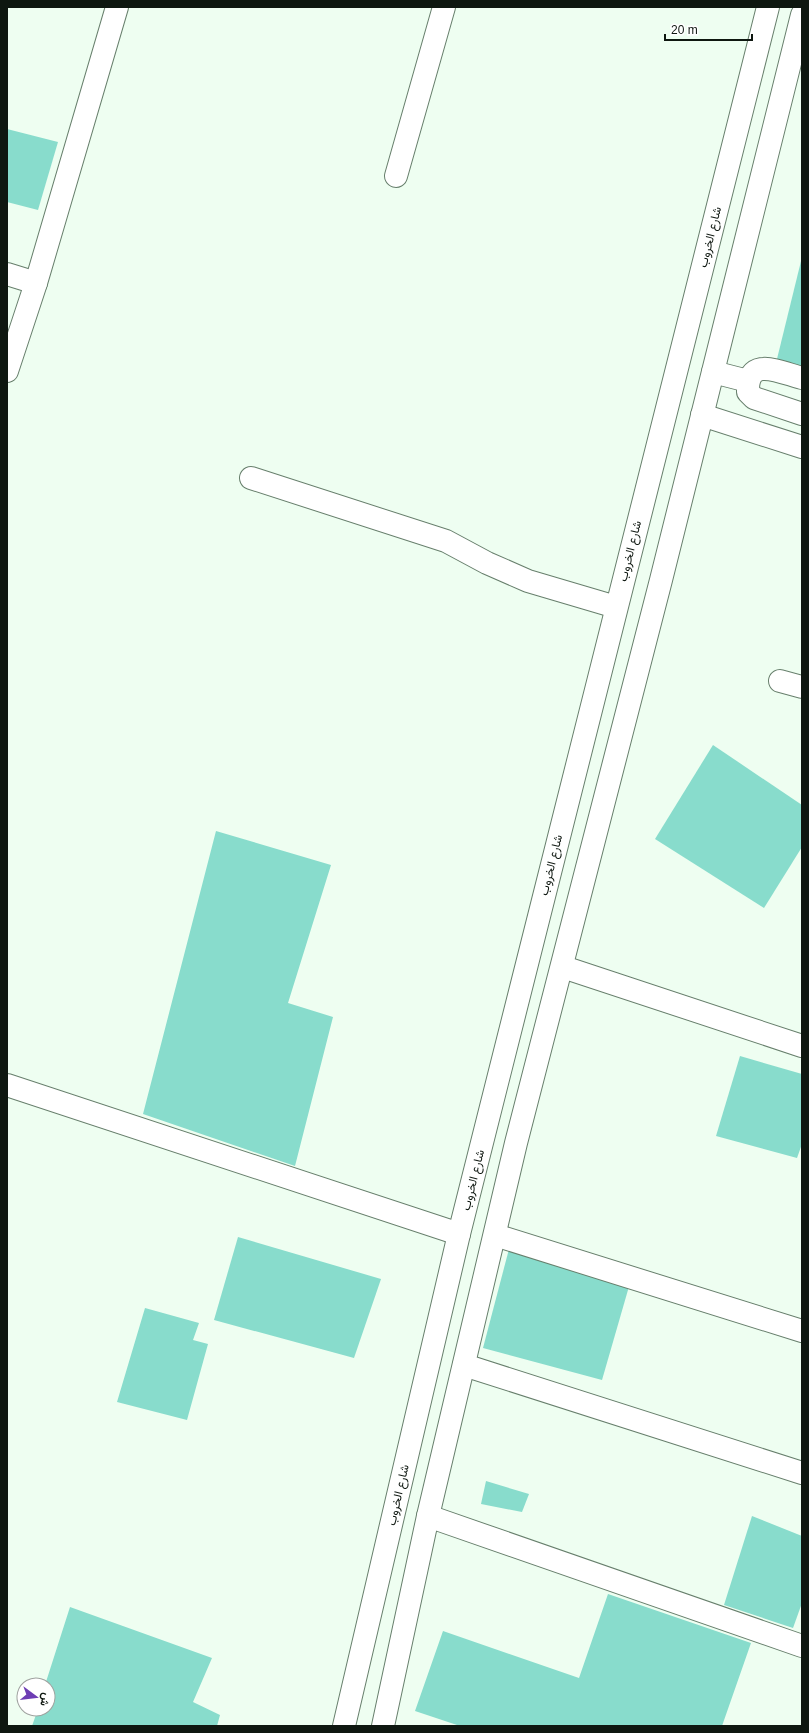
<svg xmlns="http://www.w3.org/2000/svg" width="809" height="1733" font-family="Helvetica,Vazirmatn,sans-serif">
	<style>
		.building { fill: #88dccc }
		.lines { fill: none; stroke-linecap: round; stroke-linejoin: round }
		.minor-casing { stroke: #677f6c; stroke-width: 24 }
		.major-casing { stroke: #677f6c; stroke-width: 24 }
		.minor { stroke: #fff; stroke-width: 22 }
		.major { stroke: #fff; stroke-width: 22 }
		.labels { text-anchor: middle; stroke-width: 4; stroke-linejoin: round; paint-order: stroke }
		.street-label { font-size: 12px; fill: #0e1710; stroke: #fff }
	</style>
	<rect width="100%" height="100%" fill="#eefef1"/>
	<g class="building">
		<polygon points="7,129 58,142 38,210 7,202"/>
		<polygon points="802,257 802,369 776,363"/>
		<polygon points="713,745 802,805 802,847 764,908 655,839"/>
		<polygon points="216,831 331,865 288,1003 333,1017 295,1166 143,1114"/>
		<polygon points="740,1056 802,1074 802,1144 797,1158 716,1136"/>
		<polygon points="238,1237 381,1279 354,1358 214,1320"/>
		<polygon points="509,1249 630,1283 602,1380 483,1348"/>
		<polygon points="145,1308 199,1323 193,1340 208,1344 187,1420 117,1402"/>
		<polygon points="486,1481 529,1494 522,1512 481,1504"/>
		<polygon points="752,1516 802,1536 802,1603 793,1628 724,1605"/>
		<polygon points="608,1594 751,1643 722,1726 460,1726 415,1711 443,1631 579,1678"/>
		<polygon points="70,1607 212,1658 193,1702 220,1715 217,1726 32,1726 38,1709 48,1709 48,1685 45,1685"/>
	</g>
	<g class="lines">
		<defs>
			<g id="minor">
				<polyline points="396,176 444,7"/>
				<polyline points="7,274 36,283"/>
				<polyline points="7,371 36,283 117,7"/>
				<polyline points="713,372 748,381"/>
				<path d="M802,378C779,372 747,355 748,392L754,398L802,414"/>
				<polyline points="702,415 802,447"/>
				<polyline points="251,478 446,541 487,563 528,581 616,607"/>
				<polyline points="780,681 802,687"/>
				<polyline points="563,967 802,1046"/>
				<polyline points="7,1085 459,1234"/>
				<polyline points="495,1235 802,1331"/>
				<polyline points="464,1365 802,1473"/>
				<polyline points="428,1516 802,1646"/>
			</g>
			<g id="major">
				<polyline points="344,1726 459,1234 768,7"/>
				<polyline points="383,1726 428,1516 516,1143 661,580 802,15"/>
			</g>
		</defs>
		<use href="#minor" class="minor-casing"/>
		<use href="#major" class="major-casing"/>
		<use href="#minor" class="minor"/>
		<use href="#major" class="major"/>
	</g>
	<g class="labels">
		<g class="street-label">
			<text transform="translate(710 237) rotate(-76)" y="4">شارع الخروب</text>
			<text transform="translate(630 551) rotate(-76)" y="4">شارع الخروب</text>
			<text transform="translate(551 865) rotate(-76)" y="4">شارع الخروب</text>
			<text transform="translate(473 1180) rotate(-76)" y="4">شارع الخروب</text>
			<text transform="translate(398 1495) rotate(-77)" y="4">شارع الخروب</text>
		</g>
	</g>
	<rect width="809" height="1733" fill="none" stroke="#0e1710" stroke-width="16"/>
	<g transform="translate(36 1697) rotate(105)"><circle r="19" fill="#ffffff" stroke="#9fa29f"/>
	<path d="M0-3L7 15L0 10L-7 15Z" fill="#6d3db4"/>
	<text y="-6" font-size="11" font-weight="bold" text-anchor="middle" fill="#0e1710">ش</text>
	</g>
	<path d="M665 34v6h87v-6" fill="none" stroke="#0e1710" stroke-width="2"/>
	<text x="671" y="34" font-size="12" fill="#0e1710" stroke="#ffffff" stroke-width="3" paint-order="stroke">20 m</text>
</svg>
